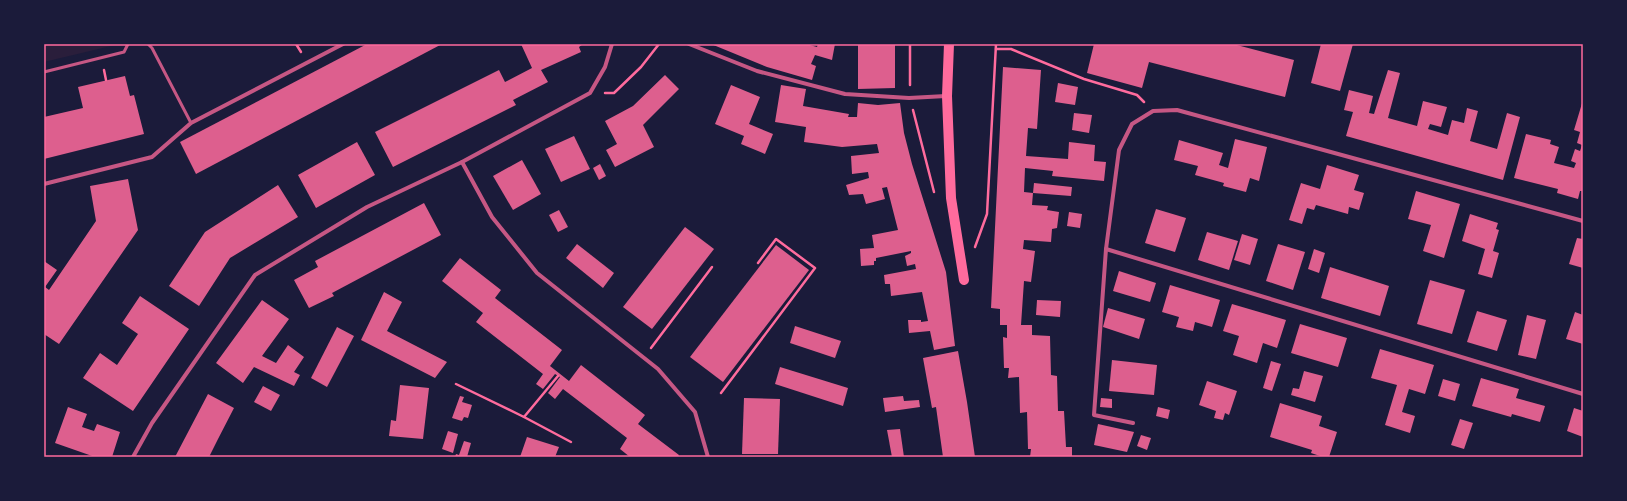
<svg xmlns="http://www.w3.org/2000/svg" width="1627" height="501" font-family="Commissioner,sans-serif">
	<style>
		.green { fill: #2a1e3b }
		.building { fill: #dd5f8e }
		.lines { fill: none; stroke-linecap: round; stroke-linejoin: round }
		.path { stroke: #ff6b9d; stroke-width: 2.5 }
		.service { stroke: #c65784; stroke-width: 3 }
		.minor { stroke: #c65784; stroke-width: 4 }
		.primary { stroke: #ff6b9d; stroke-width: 10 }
		.neatline { fill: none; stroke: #ff6b9d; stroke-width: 1.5 }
	</style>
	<rect width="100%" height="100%" fill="#1b1b3a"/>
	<polygon class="green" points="44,44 116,44 115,45 44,62"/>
	<g class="building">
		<polygon points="367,44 442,44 196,174 180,142"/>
		<polygon points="521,44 583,44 579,47 581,52 541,70 548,82 513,100 516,105 393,167 375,132 499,70 505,82 532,68"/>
		<polygon points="711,44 806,44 817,47 818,44 835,44 832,60 815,55 811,64 816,66 812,80 767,67"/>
		<polygon points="858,44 895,44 895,88 858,89"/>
		<polygon points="1094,44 1233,44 1294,60 1285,97 1149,62 1142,88 1087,73"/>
		<polygon points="1321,44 1353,44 1340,91 1311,83"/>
		<polygon points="1003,67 1041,70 1037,129 1028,128 1026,156 1068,159 1069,142 1095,145 1094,161 1106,162 1104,181 1052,176 1053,171 1025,168 1024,192 1033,193 1032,205 1048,206 1047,210 1059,212 1057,228 1052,229 1051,242 1024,240 1023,249 1035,251 1031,282 1024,281 1021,325 1032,325 1032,335 1050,336 1051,375 1057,376 1058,411 1064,411 1066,447 1072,447 1072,457 1030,457 1031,449 1028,449 1027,412 1020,413 1019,377 1008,378 1009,368 1004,368 1003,337 1007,338 1007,325 1000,325 1000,309 991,308"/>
		<polygon points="1388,70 1400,73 1388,118 1417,126 1423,101 1447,107 1441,127 1430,124 1428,129 1448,135 1452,120 1464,123 1467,108 1478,111 1470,141 1497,149 1507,113 1520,117 1503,180 1346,136 1353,112 1344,110 1349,90 1373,96 1369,113 1374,114"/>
		<polygon points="665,75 679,89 643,125 654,147 615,167 606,150 617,144 605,121 633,106"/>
		<polygon points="125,76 130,96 134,95 144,134 44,159 44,117 83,108 78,87"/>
		<polygon points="1058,83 1078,87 1075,105 1055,102"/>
		<polygon points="731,85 760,97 749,124 773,134 765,154 741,144 744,136 715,124"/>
		<polygon points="781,85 806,89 803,106 849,114 848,117 857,117 858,103 878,105 900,103 904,133 912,164 946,272 955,346 934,350 930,331 909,333 908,320 921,320 921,322 928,321 922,292 891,296 890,284 885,284 884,275 916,269 915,264 907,266 905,256 911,253 911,251 876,258 876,261 874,261 874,265 861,266 860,249 874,248 872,235 898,230 887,187 882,188 885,199 866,204 863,194 849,195 846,185 869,178 868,172 852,174 851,156 879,153 877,144 842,147 804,142 806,127 775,122"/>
		<polygon points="1583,100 1583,191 1580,191 1578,199 1557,193 1558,189 1514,178 1526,134 1551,140 1550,144 1559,147 1554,163 1574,168 1576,163 1571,161 1575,149 1580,151 1582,145 1577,143 1580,132 1574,130"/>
		<polygon points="1074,113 1092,115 1089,133 1072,130"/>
		<polygon points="574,136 590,169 561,182 545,149"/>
		<polygon points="1235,139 1267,147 1259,181 1250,178 1246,192 1223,186 1224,183 1195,175 1198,166 1174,160 1179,140 1223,153 1219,165 1228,168"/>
		<polygon points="357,142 375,175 316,208 298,175"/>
		<polygon points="522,160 541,194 513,210 493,176"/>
		<polygon points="600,164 606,176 599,180 593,168"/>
		<polygon points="1327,165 1359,175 1354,190 1364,193 1359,210 1349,207 1348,214 1316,205 1314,210 1307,208 1302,224 1289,220 1301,183 1320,189"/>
		<polygon points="128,179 138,230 59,344 44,334 44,261 57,270 45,287 49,290 96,221 90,186"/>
		<polygon points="1034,183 1072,187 1071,196 1033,193"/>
		<polygon points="278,185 298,217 230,258 199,306 169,286 205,232"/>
		<polygon points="1416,191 1460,204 1444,258 1423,251 1431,225 1408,219"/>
		<polygon points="424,203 441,235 332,293 334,296 309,308 294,280 318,267 315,261"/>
		<polygon points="1156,209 1186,218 1175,252 1145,243"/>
		<polygon points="559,210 568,227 558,232 549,215"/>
		<polygon points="1069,212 1082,214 1080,228 1067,226"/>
		<polygon points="1470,214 1498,223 1496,229 1499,230 1493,251 1499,253 1492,278 1478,274 1485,249 1462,241"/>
		<polygon points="685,227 714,249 652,329 623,307"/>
		<polygon points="1207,232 1238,241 1229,270 1198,260"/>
		<polygon points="1242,234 1258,239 1250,265 1234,260"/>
		<polygon points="1577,238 1583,239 1583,268 1569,264"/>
		<polygon points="577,244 614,273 603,288 566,258"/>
		<polygon points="1278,244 1305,252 1293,290 1266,281"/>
		<polygon points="776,245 809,270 723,382 690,357"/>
		<polygon points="1314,249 1325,253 1319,273 1308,269"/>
		<polygon points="460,258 501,290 495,298 562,350 550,366 569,381 581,365 645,415 638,424 679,455 678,457 630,457 620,449 627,438 563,389 555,399 548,393 560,377 555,374 543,389 536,384 543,374 476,322 483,313 442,281"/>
		<polygon points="1330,267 1389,286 1380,316 1321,298"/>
		<polygon points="1119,271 1156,283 1150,302 1113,291"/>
		<polygon points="1430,280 1465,290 1452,334 1417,324"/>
		<polygon points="1170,285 1220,300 1212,327 1195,322 1193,331 1176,327 1179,317 1162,312"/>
		<polygon points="384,292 402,302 387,331 447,362 435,378 361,340"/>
		<polygon points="140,296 189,329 133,411 83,378 100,353 117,365 138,334 122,323"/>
		<polygon points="262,300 289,319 262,356 276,363 288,345 304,357 294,372 300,375 294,386 254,367 243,383 216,363"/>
		<polygon points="1037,300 1061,301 1060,317 1036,315"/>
		<polygon points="1232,304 1286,320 1277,348 1263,343 1257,363 1233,355 1239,336 1223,331"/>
		<polygon points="1108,308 1145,319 1139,339 1103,327"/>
		<polygon points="1477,311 1507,320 1497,351 1467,342"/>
		<polygon points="1575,312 1583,315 1583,344 1566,339"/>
		<polygon points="1527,315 1546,320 1536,359 1518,355"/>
		<polygon points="1300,324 1347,338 1338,367 1291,353"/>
		<polygon points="795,326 841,341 835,358 790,343"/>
		<polygon points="337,327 354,336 327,387 311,378"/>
		<polygon points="1380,349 1434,365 1425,394 1409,389 1402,412 1415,416 1410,433 1385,425 1397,385 1371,378"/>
		<polygon points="958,351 967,402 975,457 943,457 936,407 932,408 923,358"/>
		<polygon points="1112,360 1157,365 1154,395 1109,391"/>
		<polygon points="1271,361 1281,364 1272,391 1263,388"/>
		<polygon points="780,367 848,388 843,406 775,384"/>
		<polygon points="1304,371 1323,376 1315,402 1291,395 1293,388 1299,389"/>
		<polygon points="1481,378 1519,389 1516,398 1545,406 1540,422 1512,414 1511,417 1472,406"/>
		<polygon points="1443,379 1460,384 1455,401 1438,396"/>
		<polygon points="1207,381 1237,391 1229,415 1225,413 1223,420 1214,418 1216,411 1199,405"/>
		<polygon points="400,385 429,388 423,439 389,436 391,420 396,421"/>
		<polygon points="263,386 280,395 271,411 254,402"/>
		<polygon points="208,394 234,408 218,439 209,457 175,457"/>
		<polygon points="460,396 464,397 462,402 472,405 468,418 464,417 462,421 452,418"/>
		<polygon points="903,396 904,401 919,400 920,407 885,412 883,398"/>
		<polygon points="744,398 780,399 778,454 742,454"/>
		<polygon points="1101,398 1112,399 1112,408 1100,407"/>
		<polygon points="1280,403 1322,416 1319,426 1337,432 1329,457 1323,457 1311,453 1312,450 1270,437"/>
		<polygon points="68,407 87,414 82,427 94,431 97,424 120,432 112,457 95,457 55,443"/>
		<polygon points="1158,407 1170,410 1168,419 1156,416"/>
		<polygon points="1574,408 1583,411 1583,437 1567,431"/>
		<polygon points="1460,419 1473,423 1464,449 1451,445"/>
		<polygon points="1098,424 1134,432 1127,452 1094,445"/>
		<polygon points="900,429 904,457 892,457 887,430"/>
		<polygon points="448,431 458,434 453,453 442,449"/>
		<polygon points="1141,435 1151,438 1147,450 1137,446"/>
		<polygon points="527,437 559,447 555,457 520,457"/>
		<polygon points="464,441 471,443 467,457 455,457 456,454 459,455"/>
	</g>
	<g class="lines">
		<g class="path">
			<polyline points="296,44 301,52"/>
			<polyline points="996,49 1011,49 1084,79 1137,95 1144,102"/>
			<polyline points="104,70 106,80"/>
			<polyline points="910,85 910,44"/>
			<polyline points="605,93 614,93 641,67 659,44"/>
			<polyline points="913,110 934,192"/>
			<polyline points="975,247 987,214 996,44"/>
			<polyline points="651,348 712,267"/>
			<polyline points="456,384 524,417 558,376"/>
			<polyline points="721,393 815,268 776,239 758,263"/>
			<polyline points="524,417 571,442"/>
		</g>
		<g class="service">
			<polyline points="148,44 152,48 191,123"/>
			<polyline points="44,72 124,52 128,44"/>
		</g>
		<g class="minor">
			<polyline points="689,44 757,71 845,94 909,98 946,96"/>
			<polyline points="462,162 492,217 537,273 658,369 695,412 708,457"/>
			<polyline points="44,184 152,157 191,123 343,44"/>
			<polyline points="1106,249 1583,394"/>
			<polyline points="1133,423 1094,415 1106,249 1119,150 1132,124 1153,111 1177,110 1583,221"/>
			<polyline points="133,457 152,423 255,275 367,207 462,162 590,93 605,67 612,44"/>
		</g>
		<polyline class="primary" points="949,44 947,96 951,198 964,280"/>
	</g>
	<rect width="1627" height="501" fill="none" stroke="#1b1b3a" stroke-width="90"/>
	<rect x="45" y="45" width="1537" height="411" class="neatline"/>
</svg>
